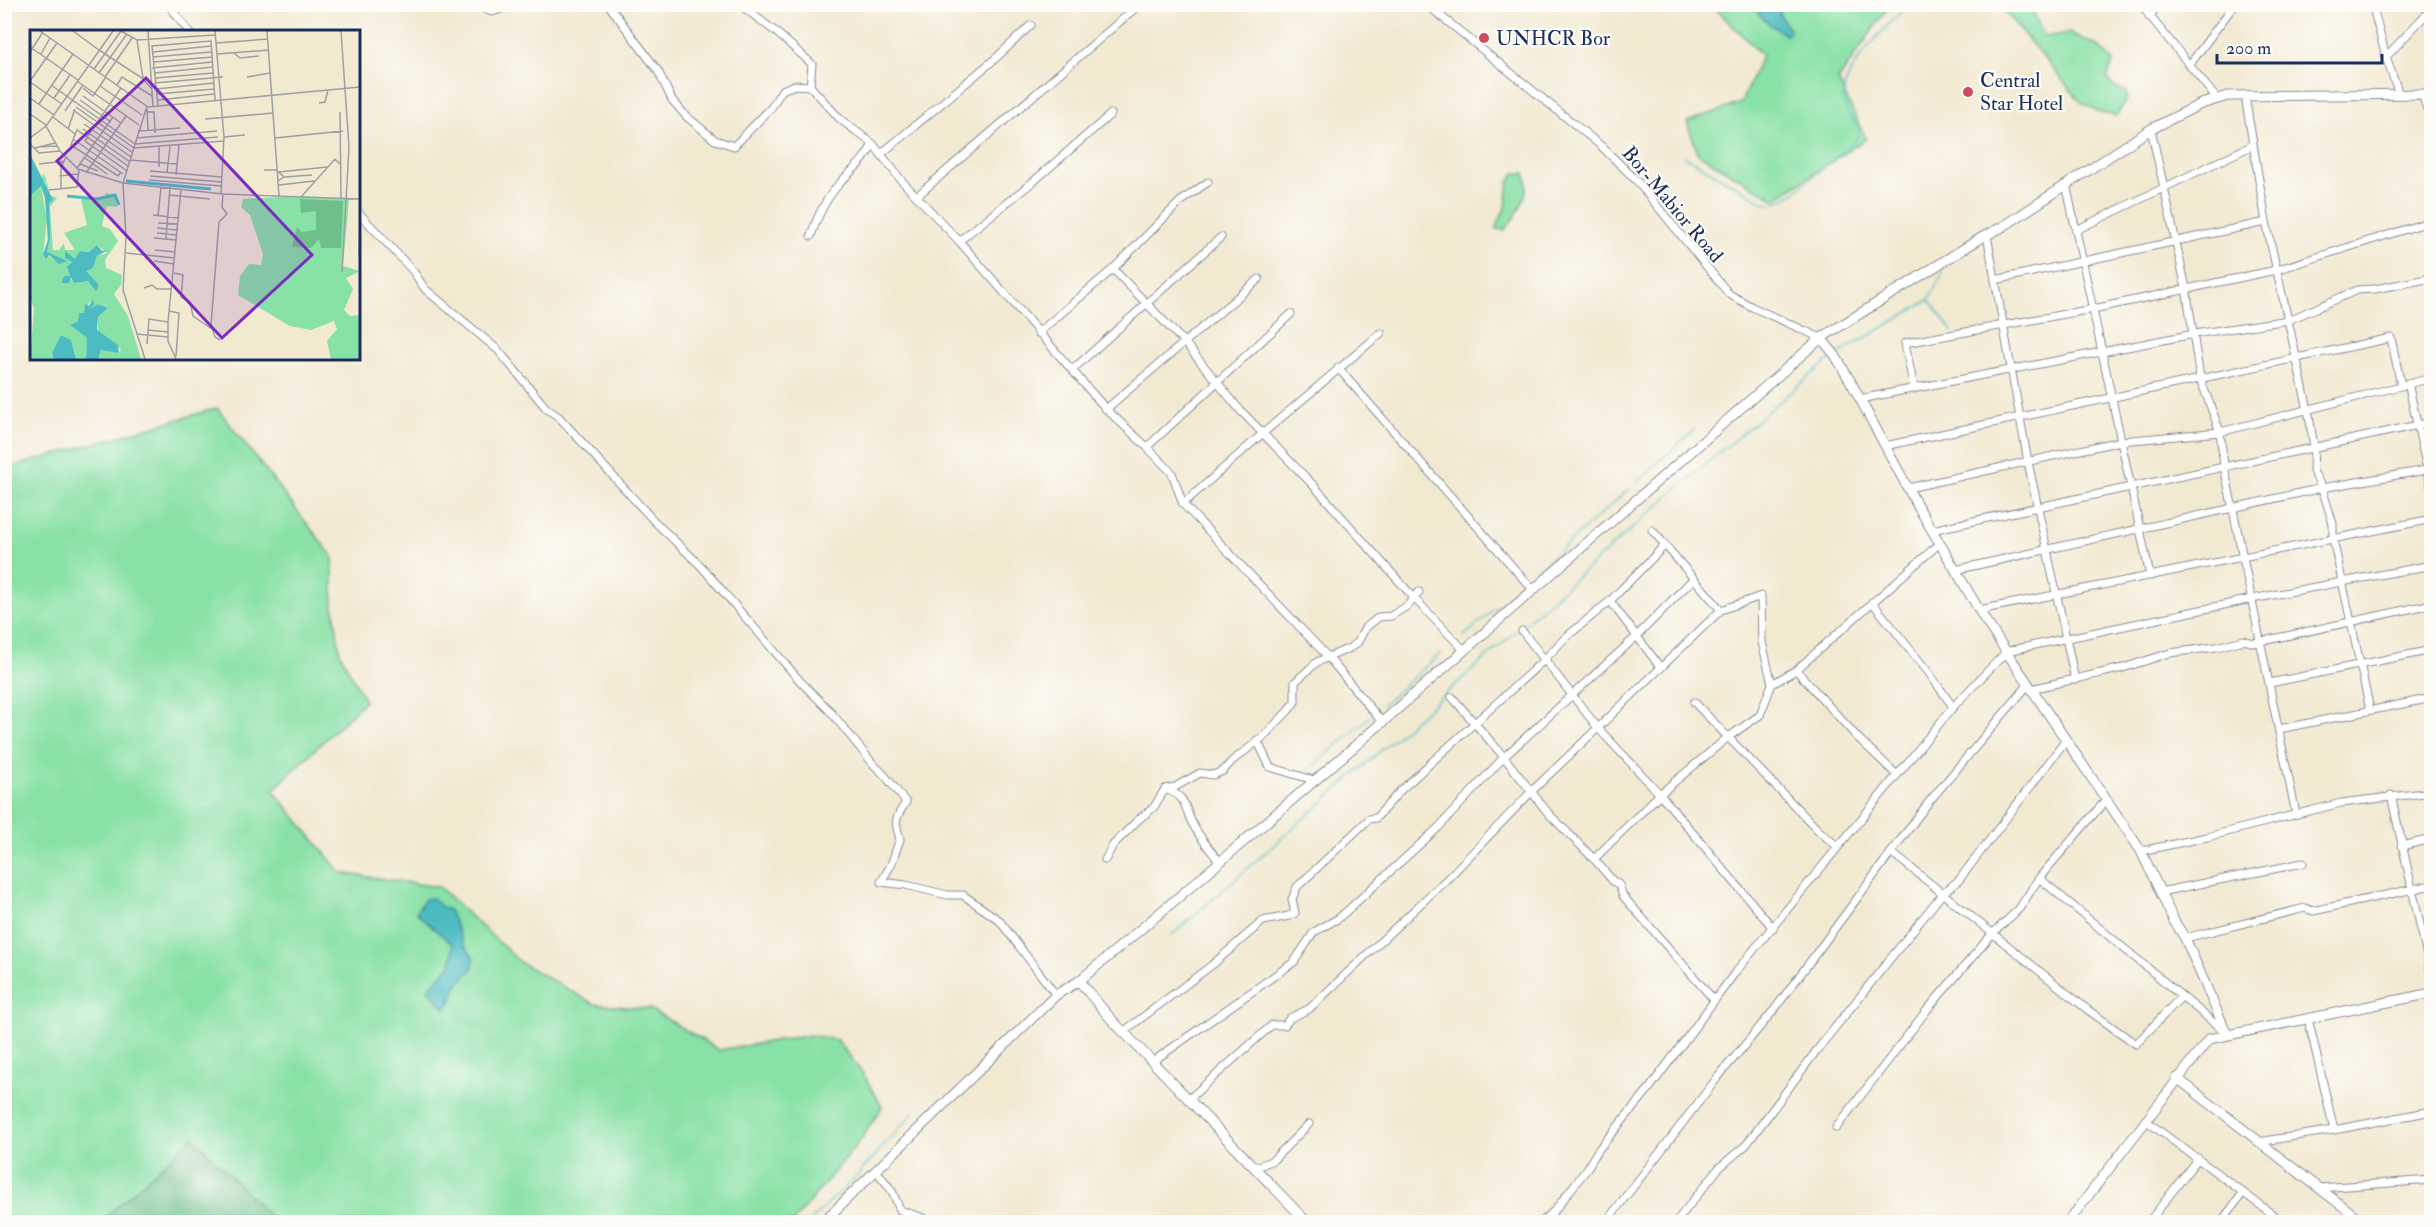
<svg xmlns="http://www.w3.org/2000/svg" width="2436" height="1227" font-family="'IM FELL Double Pica',serif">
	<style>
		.green { fill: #88e1a6; stroke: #528882; stroke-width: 1.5 }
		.forest { fill: #6ebf8b; stroke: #447774; stroke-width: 1.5 }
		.water { fill: #4cbbc2; stroke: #347590; stroke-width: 1.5 }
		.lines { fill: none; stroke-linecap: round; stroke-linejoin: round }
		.stream { stroke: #4cbbc2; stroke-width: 1.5 }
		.street-casing { stroke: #868c98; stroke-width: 9 }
		.secondary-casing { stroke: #868c98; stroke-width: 11 }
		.street { stroke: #fff; stroke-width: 7 }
		.secondary { stroke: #fff; stroke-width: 9 }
		.poi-dot { fill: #d1495b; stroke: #fdfcf7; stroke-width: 2 }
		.labels { text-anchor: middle; stroke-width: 4.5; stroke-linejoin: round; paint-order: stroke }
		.poi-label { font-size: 20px; fill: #1b2f5e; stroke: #fdfcf7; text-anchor: start }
		.street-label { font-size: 20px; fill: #1b2f5e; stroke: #fdfcf7 }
		.inset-river { fill: none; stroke: #4cbbc2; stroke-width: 3 }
		.inset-road { fill: none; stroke: #9c9fa3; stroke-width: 1.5 }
		.view { fill: #7b2cbf; fill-opacity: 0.15; stroke: #7b2cbf; stroke-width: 3 }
		.inset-edge { fill: none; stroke: #1b2f5e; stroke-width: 3 }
	</style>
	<rect width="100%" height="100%" fill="#fdfcf7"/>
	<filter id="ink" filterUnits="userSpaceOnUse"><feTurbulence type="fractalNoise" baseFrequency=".0167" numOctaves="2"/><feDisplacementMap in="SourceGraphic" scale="12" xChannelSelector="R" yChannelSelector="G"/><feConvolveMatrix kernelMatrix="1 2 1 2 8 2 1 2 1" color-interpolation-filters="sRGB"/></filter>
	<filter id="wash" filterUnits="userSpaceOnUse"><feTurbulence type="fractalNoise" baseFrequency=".008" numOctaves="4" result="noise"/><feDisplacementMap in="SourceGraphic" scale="24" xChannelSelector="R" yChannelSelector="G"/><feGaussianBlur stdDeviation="1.35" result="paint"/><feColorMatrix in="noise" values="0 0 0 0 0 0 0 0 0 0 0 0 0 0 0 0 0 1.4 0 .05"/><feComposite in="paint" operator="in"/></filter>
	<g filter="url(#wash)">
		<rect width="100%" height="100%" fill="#f2e9d1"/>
		<g class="green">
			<path d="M1712,5H1755C1758,18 1775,28 1786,35L1789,32L1779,13L1781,5H1894L1886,10L1838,80L1866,139L1775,199L1698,154L1687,122L1741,103L1762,55Z"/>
			<polygon points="1999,5 2029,5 2045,37 2070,33 2098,46 2113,62 2107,79 2115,88 2126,91 2127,99 2116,116 2101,113 2081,102"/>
			<path d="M1515,173H1525C1532,192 1517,216 1504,230L1497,229C1498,218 1506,211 1507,201C1509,187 1505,187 1515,173Z"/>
			<polygon points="217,408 333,557 333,602 340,653 365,701 273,790 341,873 439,887 521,963 594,1004 650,1009 719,1050 809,1035 837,1040 863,1074 882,1107 862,1138 793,1222 5,1222 5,469"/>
		</g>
		<polygon class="forest" points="193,1137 275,1222 100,1222"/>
		<g class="water">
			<path d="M1755,5H1781L1779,13L1790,32L1786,35C1775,28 1758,18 1755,5Z"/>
			<path d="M432,898L442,907L449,910L464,945L474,958L473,968L456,986L451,1002L445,1009L428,989L451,965L453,945C441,933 428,925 416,912L425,899Z"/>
		</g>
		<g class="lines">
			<g class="stream">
				<path d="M1684,156L1765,203H1775L1792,194L1855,141L1859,131C1854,122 1846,111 1844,101C1838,71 1889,25 1908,4"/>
				<polyline points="1930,301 1952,331"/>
				<polyline points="1838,354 1929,300 1943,272"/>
				<polyline points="1637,482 1695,429"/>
				<polyline points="1528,579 1630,488"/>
				<polyline points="1464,636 1524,583"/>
				<polyline points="1383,705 1441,653"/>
				<polyline points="1307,771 1370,717"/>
				<polyline points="1172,935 1687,480 1831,358"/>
				<polyline points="809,1222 854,1179 913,1113"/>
			</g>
		</g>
	</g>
	<g filter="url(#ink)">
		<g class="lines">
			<defs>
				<g id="street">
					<polyline points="168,4 189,32"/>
					<polyline points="473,4 492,12 516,4"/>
					<polyline points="608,4 658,71 672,100 686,116 715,140 734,146 771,108 782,90 795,85 810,86"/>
					<polyline points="739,4 776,32 812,64 810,86 840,119 873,144 901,180 959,241 1106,409 1147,447 1172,473 1183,504 1328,657 1382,722"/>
					<polyline points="1426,4 1600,145 1636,180 1729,294 1752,307 1821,338"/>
					<polyline points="2140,4 2217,99"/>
					<polyline points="2372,4 2386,57 2399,94"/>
					<polyline points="2149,17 2159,4"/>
					<polyline points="2386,57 2432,8"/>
					<polyline points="2190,64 2235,4"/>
					<polyline points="2422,95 2432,122"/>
					<polyline points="2245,96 2266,222 2308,410 2314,447 2313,471 2322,488 2333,524 2333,539 2370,710"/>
					<polyline points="2151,129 2186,288 2200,378 2220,432 2224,466 2296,814"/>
					<polyline points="881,154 996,58 1031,25"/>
					<polyline points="2066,184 2150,576"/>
					<polyline points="917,196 1140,4"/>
					<path d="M358,212L413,271L425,289L498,350L547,409L559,417L654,521L701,566L801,682L830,711L874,765C887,775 895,790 906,802C895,819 894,820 900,839L891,865L881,882L906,885L947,895H963L999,920L1056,995"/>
					<polyline points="2076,230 2253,145"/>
					<polyline points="1987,235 2028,462 2075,680"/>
					<path d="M811,236C817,217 826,198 840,183C854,167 862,165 873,144"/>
					<polyline points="959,241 1034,181 1111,114"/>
					<polyline points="1113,269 1185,343 1240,410 1315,487 1414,598 1464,650"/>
					<polyline points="1995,280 2266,222"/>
					<polyline points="1038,333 1113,269 1181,201 1208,182"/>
					<polyline points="1338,368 1533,590"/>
					<polyline points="1072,370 1221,237"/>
					<polyline points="2408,383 2432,491"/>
					<polyline points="1914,389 1905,343 2093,309 2276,270 2432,221"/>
					<polyline points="1860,399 2194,334 2289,320 2357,290 2375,289 2432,278"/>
					<polyline points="1106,409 1259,279"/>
					<polyline points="1885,446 2391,338 2401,385"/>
					<polyline points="1147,447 1291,314"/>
					<polyline points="1908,488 2121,441 2220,432 2432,378"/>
					<polyline points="1183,504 1262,434 1381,333"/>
					<polyline points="1652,530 1721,610 1761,596 1762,642 1772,684"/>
					<polyline points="1932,530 2432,422"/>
					<polyline points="1955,570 2322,488 2432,469"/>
					<polyline points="1610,601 1661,668"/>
					<polyline points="1872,602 1929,673 1953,707"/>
					<polyline points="1979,610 2432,519"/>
					<polyline points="1522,631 1598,728 1660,794 1773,928"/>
					<polyline points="1796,670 1858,738 1897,775"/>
					<polyline points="2270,683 2432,650"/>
					<polyline points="2031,689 2123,668 2170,653 2216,647 2244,640 2254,643 2432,604"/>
					<polyline points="1452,697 1504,757 1549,814 1594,859 1613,881 1619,885 1623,896 1714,1000"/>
					<polyline points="1694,702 1819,831 1838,847"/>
					<polyline points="2279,729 2432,698"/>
					<polyline points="1257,740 1270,767 1313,780"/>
					<path d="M1167,790C1186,795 1185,809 1192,823C1199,837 1211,850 1220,863"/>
					<polyline points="2391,795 2432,978"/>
					<polyline points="2401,846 2432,839"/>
					<polyline points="2141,851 2207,837 2341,803 2432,792"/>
					<polyline points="1891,852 2088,1010 2136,1044 2181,997"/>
					<polyline points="1594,859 1660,794 1727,738 1760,715 1772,684 1796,670 1940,543"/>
					<polyline points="1105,860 1113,845 1138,820 1154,807 1165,789 1175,787 1200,773 1213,775 1223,771 1232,761 1262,738 1289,710 1295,702 1295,682 1317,662 1350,648 1358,642 1365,628 1379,617 1391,616 1407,606 1419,592"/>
					<polyline points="2039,878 2225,1032"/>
					<polyline points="2160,892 2303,863"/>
					<polyline points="2185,938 2305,908 2313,911 2432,885"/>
					<polyline points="2308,1018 2334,1130"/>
					<polyline points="1123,1032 1212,965 1263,921 1289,916 1295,913 1292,899 1297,887 1369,819 1376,818 1401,790 1544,660 1565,638 1610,601 1665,545"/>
					<polyline points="1152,1062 1294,962 1314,932 1339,918 1439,827 1504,757 1637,636 1693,579"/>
					<polyline points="1189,1099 1272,1025 1285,1025 1290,1018 1309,1009 1449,877 1532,791 1721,610"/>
					<polyline points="2145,1120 2283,1222"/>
					<polyline points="1836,1128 1927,1010 1993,933 2019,909 2039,878 2106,800"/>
					<polyline points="2258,1142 2334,1130 2432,1111"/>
					<polyline points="1255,1168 1273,1160 1309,1124"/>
					<polyline points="876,1170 892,1191 900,1210 923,1218"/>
					<polyline points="2319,1188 2432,1180"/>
					<polyline points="1542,1222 1555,1210 1586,1170 1598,1150 1649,1089 1734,974 1953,707 2007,651 2252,599 2432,565"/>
					<polyline points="1606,1222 1718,1077 1774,1010 1928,803 2028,685"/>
					<polyline points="1676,1222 1719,1168 1746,1145 1817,1050 1943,893 1959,880 2066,740"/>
					<polyline points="2149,1222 2198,1158"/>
					<polyline points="2221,1222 2243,1193"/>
				</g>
				<g id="secondary">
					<polyline points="1821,338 1835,355 1852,384 1913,498 1985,620 2141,851 2174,921 2185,938 2227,1034"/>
					<polyline points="1079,981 1111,1019 1307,1222"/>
					<polyline points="2177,1078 2363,1222"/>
					<path d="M823,1222L1056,995L1079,981C1175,901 1269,820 1363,739L1821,338L1981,238L2004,226L2151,129L2201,104L2228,96L2432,94"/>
					<polyline points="2068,1222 2209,1039 2432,993"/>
				</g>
			</defs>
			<use href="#street" class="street-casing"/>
			<use href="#secondary" class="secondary-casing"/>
			<use href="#street" class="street"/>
			<use href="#secondary" class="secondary"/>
		</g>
	</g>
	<g class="poi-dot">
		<circle cx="1484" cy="38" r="6"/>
		<circle cx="1968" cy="92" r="6"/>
	</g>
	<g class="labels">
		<g class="poi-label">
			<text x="1496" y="45">UNHCR Bor</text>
			<text x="1980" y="87">Central<tspan x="1980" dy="23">Star Hotel</tspan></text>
		</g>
		<g class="street-label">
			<text transform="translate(1673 204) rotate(50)" y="7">Bor-Mabior Road</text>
		</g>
	</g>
	<g transform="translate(30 30)">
		<rect width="330" height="330" fill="#f2e9d1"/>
		<path d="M13,144L15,146L20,165L27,168L20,177L23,220H29L34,213L35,220H45L34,203L57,195L51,169H73L76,163L86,165L87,177L77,176L73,190L72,196L80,199L88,211L75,230L76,238L92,245L91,255L84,264L98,286L111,329H68L71,319L89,323L91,319L68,303V287L78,278L69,274L64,281L58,280L64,275L60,271L54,284L49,283L48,291L40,295L57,308L56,329H46L41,310L31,305L22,323L24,329H0L4,279L0,267V166L11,156L17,190L13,224L16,229L17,225L29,233L31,231L17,222L19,173L23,170L20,168L18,162L15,152L11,149ZM67,215L77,223L67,226L63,238L55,241L70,256L51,249L44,253L41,247L39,253L31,252L34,246H40L37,238L42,232L35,228L36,222L45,230L51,221L59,222ZM266,166L319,169L313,236L330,241L316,248L323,259L314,280L320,286L330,285V329H301L297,311L307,299L304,291L281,300L260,296L208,265L210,246L219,234L231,235L233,224L220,185L211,177L213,169Z" fill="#88e1a6" fill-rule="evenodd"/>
		<path d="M270,169L313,171L311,218H291L289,209L281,218L262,217L267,197L272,202L286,200V181L271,183Z" fill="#6ebf8b"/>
		<path d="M0,124L23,170L19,173L20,207L17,222L37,231L29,234L19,225L16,229L13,224L18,210L15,168L11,156L0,166ZM67,215L72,221L78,220L67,226L63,238L56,241L69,255L66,261L58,251L44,253L41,247L39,253H31L34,246H40L37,237L42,232L35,228V221L45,229L50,221L59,222ZM63,269L64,275L59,280L68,274L78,278L68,287L67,300L88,315L89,323L71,320L68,329H56L57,308L40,295L48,291L49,283H54L55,274L59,276ZM31,305L41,310L46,329H24L22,323Z" fill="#4cbbc2"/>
		<path class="inset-river" d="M96,151L181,159M37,166L67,169L85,165L89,175"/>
		<path class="inset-road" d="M10,1L118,77L330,57M43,1L69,20M83,1L16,96L30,121L48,139L93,153L193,164L330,169M91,1L107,10L185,5M118,1L123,77M185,1L194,107L191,163M237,1L249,166M311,1L319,117L312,242M107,10L113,48M186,13L238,9M0,17L48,50M69,20L112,48L122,59M0,22L13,2M123,22L181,16M204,23L210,28L229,26M11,24L20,8M187,24L239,20M123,27L181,22M124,32L182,27M122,38L182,32M64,39L91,1M69,43L97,4M125,43L183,37M75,47L102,8M217,47L240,43M125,48L183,43M0,51L27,13M47,51L109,95M0,52L32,74M124,53L193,47M21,55L105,114M87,55L92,47L122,66M70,56L112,85M53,58L63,66L76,47M126,59L184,53M127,64L184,59M53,66L91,93M0,68L24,85M24,68L40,45M50,70L81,92M128,70L184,64M289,73L295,72L298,60M9,74L43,24M128,76L122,16L181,11L185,70M46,77L104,118L194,111M117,79L118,100M43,80L103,123M35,81L53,55M117,82H124L125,103M310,82L311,168M0,84L16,95M23,87L45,104M175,89L243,83M54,94L101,127M38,99L45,79M53,99L100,132M108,101L150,98M57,107L91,58M58,107L55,111L97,141M194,107L215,105M0,108L16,96M106,108L187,101M245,108L313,101M43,109L93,144M0,114L9,123L30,121M105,114L188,107M8,117L27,116M5,118L25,113M55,128L77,144M100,130L147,134M9,134L35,131M50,134L68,141M129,137V117M47,138L83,87M234,140H246L254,147L248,151M120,141L192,147M91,142L88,146L41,115L47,100L98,136M249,142L297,137M56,143L96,86M137,143L140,116M146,145L149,115M29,146L48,144M120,146L192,152M254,147L282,145M119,150L191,156M93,153L96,207L93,260L115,329M93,153L117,76M249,155L284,151M31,158V137L36,127M19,160L47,157L49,140M139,165L180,169M271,167L305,129L311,135M123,185L149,188M128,186L131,157M128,193L147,194M127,198L147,200M127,203L147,205M124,208L146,210M136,209L140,157M125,220L145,222M96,223L145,228M329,227L330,194M124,231L144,234M144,243L153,245L151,267L160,272L163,286L182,299M114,258L122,255L127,259H142M139,281L149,283L146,326M118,300L138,302M106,304L138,307M190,310L185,307L181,295L189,192L197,184L192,177L193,164M117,314L119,289L138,292M146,329L138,311V292L151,159"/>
		<path class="view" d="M116,48L282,225L192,308L27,131Z"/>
		<rect width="330" height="330" class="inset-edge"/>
	</g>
	<rect width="2436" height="1227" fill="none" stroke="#fdfcf7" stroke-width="24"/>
	<path d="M2217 54v9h165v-9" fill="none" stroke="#1b2f5e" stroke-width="3"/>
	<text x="2226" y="54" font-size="18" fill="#1b2f5e" stroke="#fdfcf7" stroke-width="4.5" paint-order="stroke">200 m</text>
</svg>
